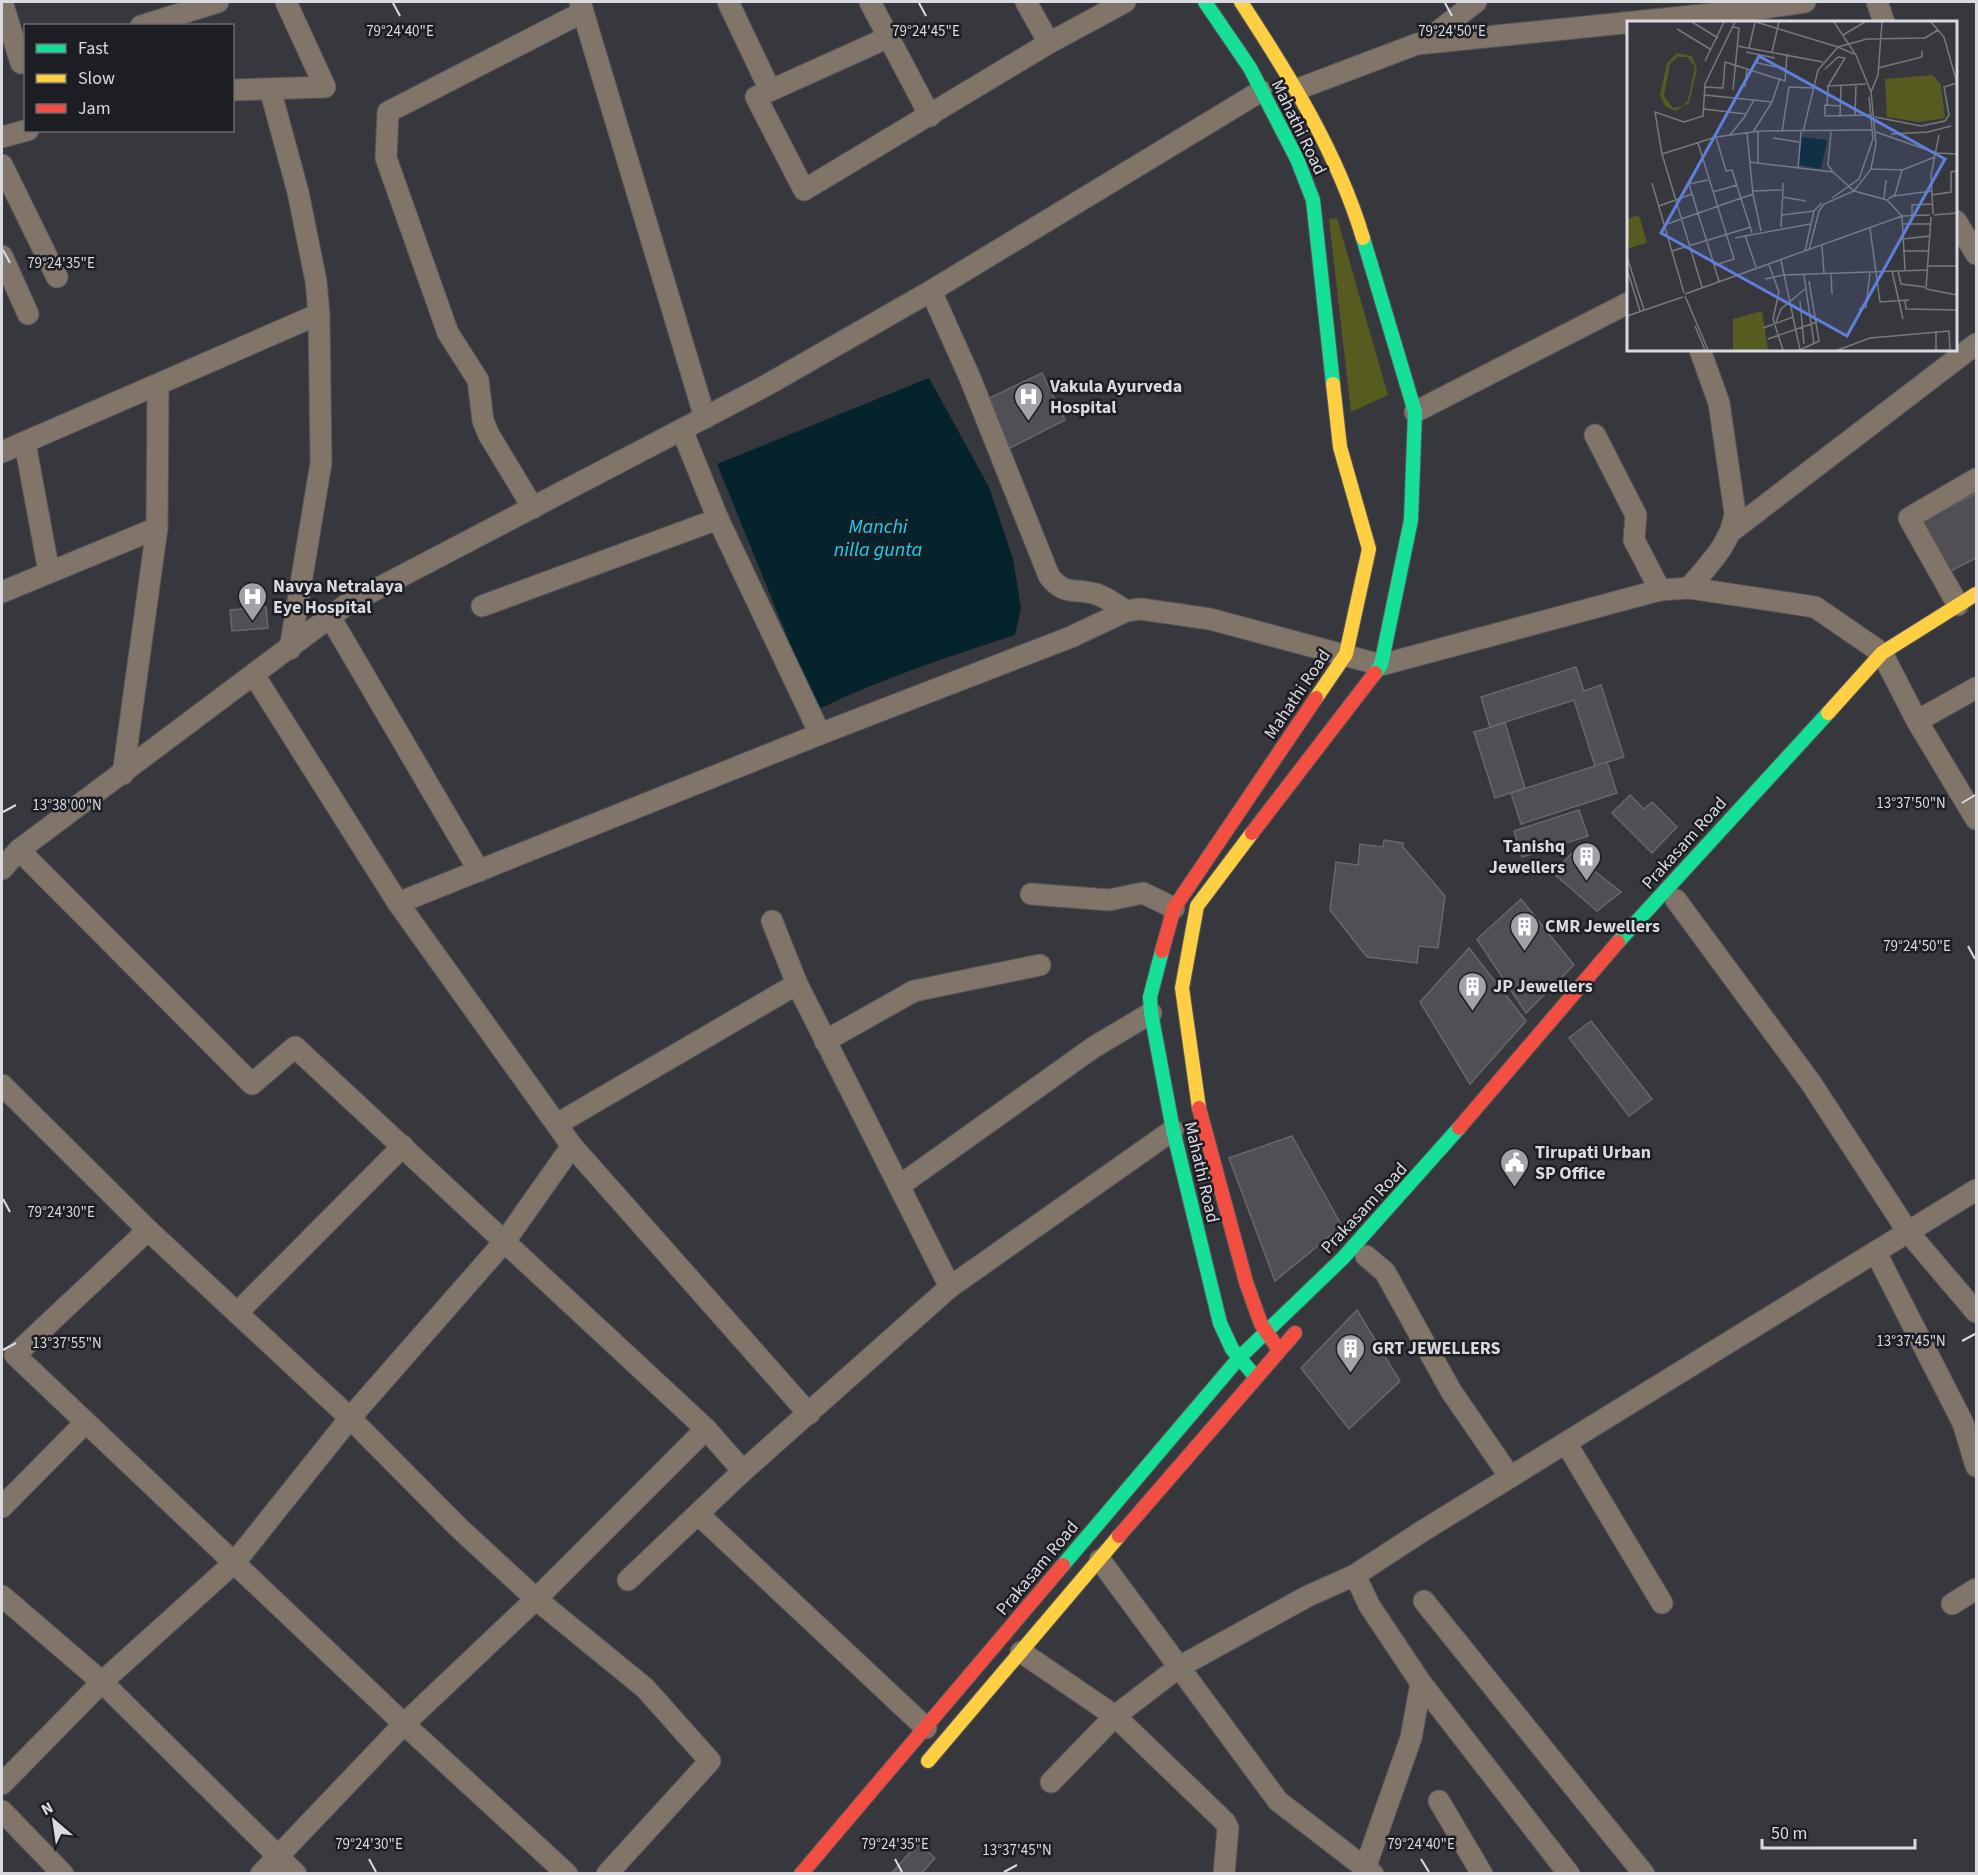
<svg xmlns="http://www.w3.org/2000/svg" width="1978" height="1875" font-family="'Source Sans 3',sans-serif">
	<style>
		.green { fill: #585b20 }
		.water { fill: #05232b }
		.building { fill: #504f54; stroke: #67686c; stroke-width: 1.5 }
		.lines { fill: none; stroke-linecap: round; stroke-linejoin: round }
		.street-casing { stroke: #55565a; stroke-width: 23 }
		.fast-casing { stroke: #55565a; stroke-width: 16 }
		.slow-casing { stroke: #55565a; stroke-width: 16 }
		.jam-casing { stroke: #55565a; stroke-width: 16 }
		.street { stroke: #817469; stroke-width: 21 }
		.fast { stroke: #16e098; stroke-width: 14 }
		.slow { stroke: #ffcf43; stroke-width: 14 }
		.jam { stroke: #f24e42; stroke-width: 14 }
		.ticks { fill: none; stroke: #d9dbe1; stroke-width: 2 }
		.labels { text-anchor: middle; stroke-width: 5; stroke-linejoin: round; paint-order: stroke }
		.street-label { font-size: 18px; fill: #d9dbe1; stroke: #1d1e23 }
		.poi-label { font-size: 18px; font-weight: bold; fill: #d9dbe1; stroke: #1d1e23; text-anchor: start }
		.water-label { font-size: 20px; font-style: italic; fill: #17d4f7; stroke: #1d1e23 }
		.inset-road { fill: none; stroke: #78797f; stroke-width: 1.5 }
		.view { fill: #5f7fdb; fill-opacity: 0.15; stroke: #5f7fdb; stroke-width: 3 }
		.inset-edge { fill: none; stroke: #d9dbe1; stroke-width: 3 }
		.ticks-label { font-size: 15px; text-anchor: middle; fill: #d9dbe1; stroke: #1d1e23; stroke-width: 5; stroke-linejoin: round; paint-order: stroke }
	</style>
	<rect width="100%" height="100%" fill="#37383d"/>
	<polygon class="green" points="1337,218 1388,395 1351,412 1329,219"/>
	<path class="water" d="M929,378L989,487L1013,559L1021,608L1015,635C947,657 880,679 817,710L717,464Z"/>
	<g class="building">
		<polygon points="1042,373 1065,420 1006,450 983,401"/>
		<polygon points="1976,493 1976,558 1949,572 1923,521"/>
		<polygon points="266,607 268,628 232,631 230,610"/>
		<polygon points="1576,667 1584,691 1601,685 1624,757 1595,766 1574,700 1490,727 1481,697"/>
		<polygon points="1505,723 1525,788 1495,798 1474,732"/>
		<polygon points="1607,762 1617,793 1521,824 1511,793"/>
		<polygon points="1630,795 1644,809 1652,802 1677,827 1652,853 1612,813"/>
		<polygon points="1579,810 1588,836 1522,857 1514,831"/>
		<polygon points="1384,840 1403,843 1403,847 1445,896 1438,948 1419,946 1417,963 1367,957 1330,910 1336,862 1358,865 1360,844 1383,847"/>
		<polygon points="1572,853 1621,892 1597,911 1553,873"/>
		<polygon points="1521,899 1574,965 1526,1013 1477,939"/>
		<polygon points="1469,948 1526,1021 1470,1084 1420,1002"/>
		<polygon points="1591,1021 1652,1099 1629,1116 1569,1038"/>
		<polygon points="1292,1136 1342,1226 1275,1281 1229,1158"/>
		<polygon points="1357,1310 1400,1381 1349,1429 1301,1368"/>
		<polygon points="918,1843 935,1858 921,1874 891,1874"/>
	</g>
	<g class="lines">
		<defs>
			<g id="street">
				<polyline points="2,2 21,63 26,61"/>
				<polyline points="580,2 705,418"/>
				<polyline points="728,2 770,90"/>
				<polyline points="870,2 930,116"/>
				<polyline points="1026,2 1049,43"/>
				<polyline points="1877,2 1884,22"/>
				<polyline points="141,26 218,2"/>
				<polyline points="889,37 756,97 804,190 1049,43 1125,2"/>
				<polyline points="1423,43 1476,2"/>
				<polyline points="270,89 298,192 316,281 319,314 321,463 290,649"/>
				<polyline points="1298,89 1417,44 1751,10 1805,2"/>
				<polyline points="232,90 325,87 286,2"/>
				<polyline points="2,137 28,130"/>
				<polyline points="2,165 57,277"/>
				<polyline points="1956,221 1976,254"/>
				<polyline points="2,256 28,314"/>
				<path d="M931,291L970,378L1049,576C1064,596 1075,588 1096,594C1108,598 1116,605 1126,611"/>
				<polyline points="1415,412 1628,303"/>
				<polyline points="682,430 718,519 820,734"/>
				<polyline points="1595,435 1636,515 1634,540 1660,590"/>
				<polyline points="25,443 49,572"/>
				<polyline points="2,452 319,314"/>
				<polyline points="533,508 489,435 483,421 478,380 448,333 386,158 388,112 583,12"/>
				<polyline points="1733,530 1976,344"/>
				<path d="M1689,588C1708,565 1731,544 1735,513L1719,403L1700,350"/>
				<polyline points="2,592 157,528 158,385"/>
				<polyline points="1958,605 1909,518 1976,479"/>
				<polyline points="482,606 718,519"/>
				<polyline points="330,617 479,871"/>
				<polyline points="254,675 398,903 572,1146 809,1414"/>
				<polyline points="1917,721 1976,688"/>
				<polyline points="123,774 157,528"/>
				<polyline points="19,850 252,1084 295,1047 706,1429 743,1471"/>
				<polyline points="2,869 19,850 346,605 767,385 931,291 1261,91"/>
				<polyline points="1031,894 1109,900 1143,893 1174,908"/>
				<polyline points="1676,900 1811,1083 1908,1232 1976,1312"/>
				<polyline points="398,903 820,734 1071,637 1126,611 1141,609 1210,619 1381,665 1660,590 1689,588 1815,607 1882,653 1917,721 1976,819"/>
				<polyline points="797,984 950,1287"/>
				<polyline points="825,1041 914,991 1040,965"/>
				<polyline points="2,1085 148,1230 350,1418 458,1527 536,1599 645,1688 710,1761 607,1874"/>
				<polyline points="557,1124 797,984 772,921"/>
				<polyline points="899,1186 1094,1047 1151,1013"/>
				<polyline points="148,1230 15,1355 404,1724 567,1874"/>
				<polyline points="1876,1253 1963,1423 1976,1466"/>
				<polyline points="1366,1256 1385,1272 1451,1391 1510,1477"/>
				<polyline points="237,1313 403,1146"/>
				<polyline points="1566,1443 1662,1603"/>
				<polyline points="2,1507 85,1423"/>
				<polyline points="698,1514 926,1728"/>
				<polyline points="1100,1560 1278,1801 1373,1874"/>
				<polyline points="1355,1575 1369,1605 1421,1683 1569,1874"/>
				<polyline points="628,1580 743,1471 950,1287 1173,1130"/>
				<polyline points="2,1596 102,1682 296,1874"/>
				<polyline points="1424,1601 1644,1874"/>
				<polyline points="1952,1604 1976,1589"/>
				<polyline points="1021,1652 1115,1716 1225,1822 1228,1828 1224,1874"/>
				<polyline points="1051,1782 1115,1716 1179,1667 1308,1596 1355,1575 1421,1532 1976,1190"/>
				<polyline points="2,1784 102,1682 235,1562 350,1418 505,1241 572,1146"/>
				<polyline points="1439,1801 1482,1874"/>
				<polyline points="2,1811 63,1874"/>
				<polyline points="261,1874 404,1724 536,1599 706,1429"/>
				<polyline points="1363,1874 1411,1738 1421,1683"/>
			</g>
			<g id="fast">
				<polyline points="1205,2 1250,68 1297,159 1313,200 1333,384"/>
				<polyline points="1363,238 1415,412 1411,520 1381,665 1375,673"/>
				<polyline points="1618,942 1828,713"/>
				<polyline points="1162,951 1150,997 1151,1013 1173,1130 1220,1323 1232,1349 1254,1375"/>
				<polyline points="1063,1565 1239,1358 1343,1258 1459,1128"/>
			</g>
			<g id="slow">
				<path d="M1241,2C1290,77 1337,152 1363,238"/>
				<polyline points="1316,698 1346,654 1369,549 1340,447 1333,384"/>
				<polyline points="1828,713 1882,653 1976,594"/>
				<polyline points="1199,1108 1182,988 1197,906 1252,833"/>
				<polyline points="928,1761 1119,1536"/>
			</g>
			<g id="jam">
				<polyline points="1252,833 1375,673"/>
				<polyline points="1162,951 1174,908 1316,698"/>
				<polyline points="1199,1108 1246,1282 1261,1324 1279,1350"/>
				<polyline points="1459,1128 1618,942"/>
				<polyline points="1119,1536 1295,1333"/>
				<polyline points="801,1874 1063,1565"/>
			</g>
		</defs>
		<use href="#street" class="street-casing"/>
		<use href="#fast" class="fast-casing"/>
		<use href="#slow" class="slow-casing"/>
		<use href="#jam" class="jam-casing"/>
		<use href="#street" class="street"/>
		<use href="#fast" class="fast"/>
		<use href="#slow" class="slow"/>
		<use href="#jam" class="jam"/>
	</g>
	<path class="ticks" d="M393,3L400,16M919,3L926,16M1445,3L1452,16M3,250L10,263M1962,803L1975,795M3,812L16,805M1968,946L1975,959M3,1199L10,1212M1962,1341L1975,1334M3,1350L16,1343M369,1859L376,1872M895,1859L902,1872M1421,1859L1429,1872M1004,1872L1017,1865"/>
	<defs>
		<symbol id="hospital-pin" viewBox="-11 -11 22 30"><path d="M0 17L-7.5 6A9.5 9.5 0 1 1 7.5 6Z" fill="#a0a2a8" stroke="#1d1e23"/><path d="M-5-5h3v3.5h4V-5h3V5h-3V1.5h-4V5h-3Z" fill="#fff"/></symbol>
		<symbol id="building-pin" viewBox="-11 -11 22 30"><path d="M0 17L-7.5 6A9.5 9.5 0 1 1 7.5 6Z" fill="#a0a2a8" stroke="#1d1e23"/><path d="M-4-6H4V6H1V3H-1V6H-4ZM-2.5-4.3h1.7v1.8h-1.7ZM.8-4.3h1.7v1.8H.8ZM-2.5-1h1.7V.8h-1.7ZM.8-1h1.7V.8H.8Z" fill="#fff"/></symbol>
		<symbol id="civic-pin" viewBox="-11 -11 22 30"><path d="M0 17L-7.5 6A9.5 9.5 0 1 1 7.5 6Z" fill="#a0a2a8" stroke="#1d1e23"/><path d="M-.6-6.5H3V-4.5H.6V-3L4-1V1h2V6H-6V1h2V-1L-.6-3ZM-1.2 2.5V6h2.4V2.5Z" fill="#fff"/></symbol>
	</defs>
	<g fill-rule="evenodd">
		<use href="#hospital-pin" x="1012" y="380" width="33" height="45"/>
		<use href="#hospital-pin" x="236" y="580" width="33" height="45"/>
		<use href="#building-pin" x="1570" y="840" width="33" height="45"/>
		<use href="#building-pin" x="1508" y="910" width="33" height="45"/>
		<use href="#building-pin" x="1456" y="970" width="33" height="45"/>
		<use href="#civic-pin" x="1498" y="1146" width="33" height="45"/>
		<use href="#building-pin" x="1334" y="1332" width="33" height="45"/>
	</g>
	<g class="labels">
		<g class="street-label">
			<text transform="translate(1299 127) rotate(64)" y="6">Mahathi Road</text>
			<text transform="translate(1297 694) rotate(-56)" y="6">Mahathi Road</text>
			<text transform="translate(1684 843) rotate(-48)" y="6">Prakasam Road</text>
			<text transform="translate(1202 1172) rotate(77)" y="6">Mahathi Road</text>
			<text transform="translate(1364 1208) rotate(-47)" y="6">Prakasam Road</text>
			<text transform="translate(1037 1568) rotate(-50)" y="6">Prakasam Road</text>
		</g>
		<g class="poi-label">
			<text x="1050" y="392">Vakula Ayurveda<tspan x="1050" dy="21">Hospital</tspan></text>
			<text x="273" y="592">Navya Netralaya<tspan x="273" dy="21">Eye Hospital</tspan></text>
			<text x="1565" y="852" text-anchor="end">Tanishq<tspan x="1565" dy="21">Jewellers</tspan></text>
			<text x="1545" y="932">CMR Jewellers</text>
			<text x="1493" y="992">JP Jewellers</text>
			<text x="1535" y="1158">Tirupati Urban<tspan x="1535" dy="21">SP Office</tspan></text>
			<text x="1372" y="1354">GRT JEWELLERS</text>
		</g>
		<g class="water-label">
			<text x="878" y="533">Manchi<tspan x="878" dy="23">nilla gunta</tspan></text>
		</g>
	</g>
	<g transform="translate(1627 21)">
		<rect width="330" height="330" fill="#37383d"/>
		<path d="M50,32L65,35L70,48L62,82L48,90L38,85L33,74L40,42ZM60,36L68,46L61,79L56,85L46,87L37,75L43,43L50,36ZM306,54L314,64L318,97L292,101L260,96L258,58ZM12,194L20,222L2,227L0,198ZM135,290L141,329H106V298Z" fill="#585b20" fill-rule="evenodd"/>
		<path d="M175,116L200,119L194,148L172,144Z" fill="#05232b"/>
		<path class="inset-road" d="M65,1L91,17M108,1L78,63L76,95L57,101L28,91L35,133L89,116L133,110L246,109M129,1L211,26L240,18L298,17L311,9M304,1L317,16L330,62M106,6L112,7L106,69M50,8L83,28M216,14L238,1M110,25L196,41M122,27L128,1M119,31L148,37M145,31L152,1M132,34L130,42L159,48M78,40L97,1M251,47L295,36V30M198,48L211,36L218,37L201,65L239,63M78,66L96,67L98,41L158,60L160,33M118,66L120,47M244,71L251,54L255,1M78,74L145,81M200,84L201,65M214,85L198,84V95L245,94M77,88L119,93L127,79M228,94L229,65M213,95L214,65M248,96L294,105L318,100L322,94L317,66L330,62M131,110V142M126,111L145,81L153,57M155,111L162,66L186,67M176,111L191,49L211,26L227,33M204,111L201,144L206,151M249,111L309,132L330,133M120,112L126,173L134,210M264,113L301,111L324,105M103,114L119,94M89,116L99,150L105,149L125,212M146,117L172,121M71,122L107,238L88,244M35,133L75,266M122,141L206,151L227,170L260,179L275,195L278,249M171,147L174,111M244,148L275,149M81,159L62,163L92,260M25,162L57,272M126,170L156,169V162M86,171L110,164M305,174L324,171V151L330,150M267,175L305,170M155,176L179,180M205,177L232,158L246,118L242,76M257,177L259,159M261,178L268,174L275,149L308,136M32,185L65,173M306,193L304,154L312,114M155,194L187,190M285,194V184L305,183M307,194L330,192M304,196L299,268L330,274M275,203H304M37,204L126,173M154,206L156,169M243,207L253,281L282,279M118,214L129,246M108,217L183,203M275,218L303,215M195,225L197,253M182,229L192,190L197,183L227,170L244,148L249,123L244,71L229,34L207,1M45,230L124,206M178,230L187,190L195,182M276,230H301M0,236L17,289M154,239L173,329M142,244L152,271L146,298L156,329M300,245H330M0,248L13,290M265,250L276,298M271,250L274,263L298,266M204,253L205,273M177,254L187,323M138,258L156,254L300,249M58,273L275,195L303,194M58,275L81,329M278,279L279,288L329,289M173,280L177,323M232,288L239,286L243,251M0,295L56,276M149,301L154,288L178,268M68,305L78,329M136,307L166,296M141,318L190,301M173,329L192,320L182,260M211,329L243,317L322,310L323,329M309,329V310"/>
		<path class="view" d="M132,35L318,138L220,315L34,212Z"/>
		<rect width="330" height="330" class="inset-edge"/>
	</g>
	<g class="ticks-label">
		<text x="400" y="36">79°24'40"E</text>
		<text x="926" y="36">79°24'45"E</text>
		<text x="1452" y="36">79°24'50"E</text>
		<text x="61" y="268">79°24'35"E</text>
		<text x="1911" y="808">13°37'50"N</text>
		<text x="67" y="810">13°38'00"N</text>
		<text x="1917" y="951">79°24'50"E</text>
		<text x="61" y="1217">79°24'30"E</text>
		<text x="1911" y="1346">13°37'45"N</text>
		<text x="67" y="1348">13°37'55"N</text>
		<text x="369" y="1849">79°24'30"E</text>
		<text x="895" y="1849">79°24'35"E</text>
		<text x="1421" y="1849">79°24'40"E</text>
		<text x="1017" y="1855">13°37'45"N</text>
	</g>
	<rect width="1978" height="1875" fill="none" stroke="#d9dbe1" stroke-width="6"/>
	<rect x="24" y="24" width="210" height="108" fill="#1d1e23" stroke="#686a6f" stroke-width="1.5"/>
	<rect x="36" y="44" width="30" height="9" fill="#16e098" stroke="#686a6f" stroke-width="1.5"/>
	<text x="78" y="54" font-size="18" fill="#d9dbe1">Fast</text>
	<rect x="36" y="74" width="30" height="9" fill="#ffcf43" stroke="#686a6f" stroke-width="1.5"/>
	<text x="78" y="84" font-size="18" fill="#d9dbe1">Slow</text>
	<rect x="36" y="104" width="30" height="9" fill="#f24e42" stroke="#686a6f" stroke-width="1.5"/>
	<text x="78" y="114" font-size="18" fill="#d9dbe1">Jam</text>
	<g transform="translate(54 1821) rotate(331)" stroke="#1d1e23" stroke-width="4.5" paint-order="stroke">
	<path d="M0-4.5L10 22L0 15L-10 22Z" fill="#d9dbe1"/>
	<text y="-9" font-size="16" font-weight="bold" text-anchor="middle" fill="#d9dbe1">N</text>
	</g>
	<path d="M1762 1839v9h153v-9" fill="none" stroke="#d9dbe1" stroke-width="3"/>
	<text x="1771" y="1839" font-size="18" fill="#d9dbe1" stroke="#1d1e23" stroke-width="4.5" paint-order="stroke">50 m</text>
</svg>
